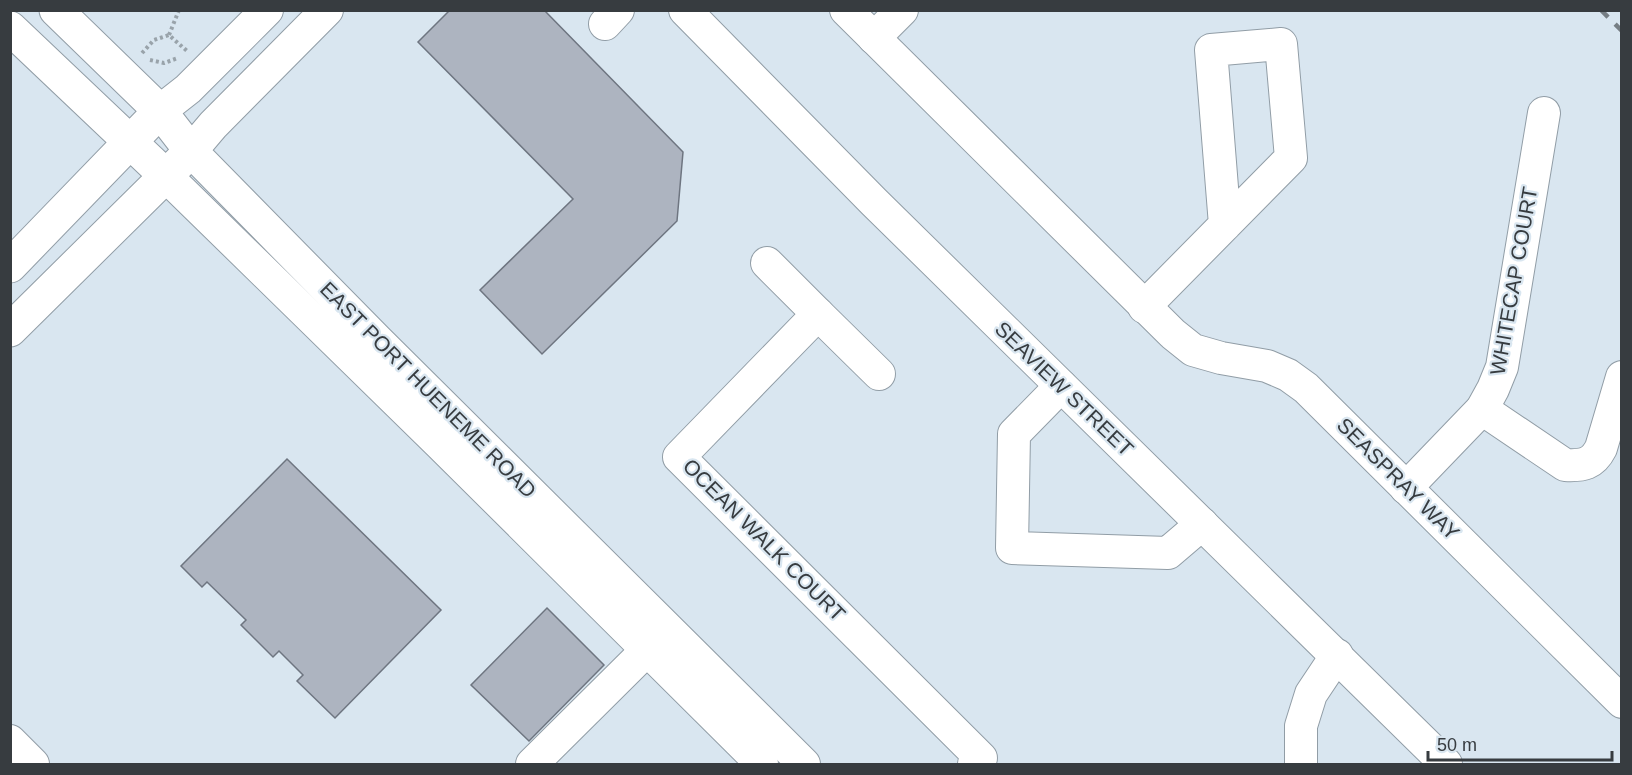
<svg xmlns="http://www.w3.org/2000/svg" width="1632" height="775" font-family="Arial,sans-serif">
	<style>
		.building { fill: #adb4c0; stroke: #6e7580; stroke-width: 1.5 }
		.lines { fill: none; stroke-linecap: round; stroke-linejoin: round }
		.minor-casing { stroke: #919da6; stroke-width: 34 }
		.major-casing { stroke: #919da6; stroke-width: 35 }
		.path { stroke: #99a3aa; stroke-width: 4; stroke-dasharray: 3 3; stroke-linecap: butt }
		.minor { stroke: #fff; stroke-width: 32 }
		.major { stroke: #fff; stroke-width: 33 }
		.rail { stroke: #767e84; stroke-width: 4.5; stroke-dasharray: 10 10; stroke-linecap: butt }
		.labels { text-anchor: middle; stroke-width: 4.5; stroke-linejoin: round; paint-order: stroke }
		.street-label { font-size: 21px; fill: #373c40; stroke: #d9e6f0 }
	</style>
	<rect width="100%" height="100%" fill="#d9e6f0"/>
	<g class="building">
		<polygon points="450,10 544,10 683,152 677,221 542,354 480,290 573,199 418,42"/>
		<polygon points="287,459 441,610 335,718 297,681 303,675 279,651 273,657 241,625 246,620 207,582 202,587 181,566"/>
		<polygon points="547,608 604,665 529,741 471,685"/>
	</g>
	<g class="lines">
		<defs>
			<g id="minor">
				<polyline points="327,10 213,125 191,151 377,340 804,764"/>
				<polyline points="685,10 874,202 1446,764"/>
				<polyline points="846,10 1173,334 1193,350 1221,358 1267,366 1288,375 1306,388 1622,702"/>
				<polyline points="605,24 618,10"/>
				<polyline points="874,38 902,10"/>
				<polyline points="160,111 188,89 267,10"/>
				<polyline points="166,176 440,444 762,764"/>
				<polyline points="767,263 818,314 679,457 981,758 974,764"/>
				<polyline points="1144,307 1291,158 1281,44 1211,50 1225,225"/>
				<polyline points="818,314 879,374"/>
				<polyline points="1061,386 1014,434 1012,548 1168,553 1202,524"/>
				<path d="M1482,409L1565,465C1583,466 1593,464 1601,448L1622,377"/>
				<polyline points="1406,488 1482,409 1493,389 1502,367 1544,113"/>
				<polyline points="10,741 33,764"/>
				<polyline points="532,764 661,636"/>
				<polyline points="1301,764 1301,726 1311,694 1337,655"/>
			</g>
			<g id="major">
				<polyline points="10,28 166,176"/>
				<polyline points="10,266 160,111"/>
				<polyline points="10,330 191,151 160,111 56,10"/>
			</g>
		</defs>
		<use href="#minor" class="minor-casing"/>
		<use href="#major" class="major-casing"/>
		<g class="path">
			<polyline points="169,35 179,10"/>
			<polyline points="142,53 154,40 169,35 187,51"/>
			<polyline points="150,60 164,63 178,58"/>
		</g>
		<use href="#minor" class="minor"/>
		<use href="#major" class="major"/>
		<polyline class="rail" points="1601,10 1622,31"/>
	</g>
	<g class="labels">
		<g class="street-label">
			<text transform="translate(1514 281) rotate(-80)" y="7">WHITECAP COURT</text>
			<text transform="translate(1064 389) rotate(44)" y="7">SEAVIEW STREET</text>
			<text transform="translate(428 390) rotate(45)" y="7">EAST PORT HUENEME ROAD</text>
			<text transform="translate(1398 479) rotate(45)" y="7">SEASPRAY WAY</text>
			<text transform="translate(764 540) rotate(45)" y="7">OCEAN WALK COURT</text>
		</g>
	</g>
	<rect width="1632" height="775" fill="none" stroke="#373c40" stroke-width="24"/>
	<path d="M1428 751v9h184v-9" fill="none" stroke="#373c40" stroke-width="3"/>
	<text x="1437" y="751" font-size="18" fill="#373c40" stroke="#d9e6f0" stroke-width="4.5" paint-order="stroke">50 m</text>
</svg>
